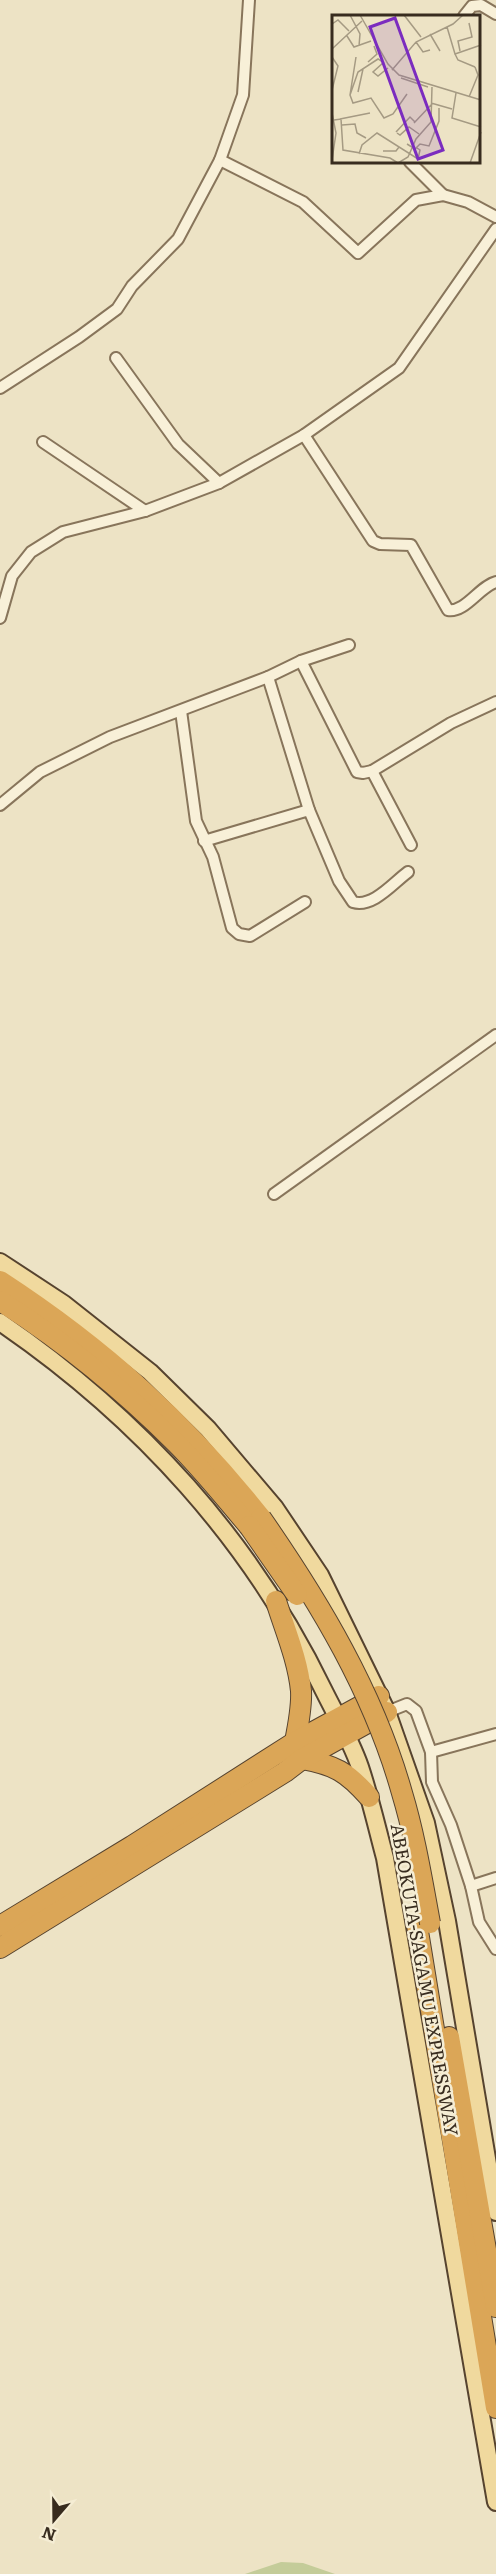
<svg xmlns="http://www.w3.org/2000/svg" width="496" height="2574" font-family="Literata,serif">
	<style>
		.green { fill: #c4cc99 }
		.lines { fill: none; stroke-linecap: round; stroke-linejoin: round }
		.street-casing { stroke: #88755b; stroke-width: 14 }
		.primary-casing { stroke: #56432f; stroke-width: 20 }
		.highway-casing { stroke: #56432f; stroke-width: 22 }
		.street { stroke: #f8f0d8; stroke-width: 10 }
		.primary { stroke: #f0d99e; stroke-width: 16 }
		.highway { stroke: #dba657; stroke-width: 20 }
		.highway-bridge-casing { stroke: #56432f; stroke-width: 22; stroke-linecap: butt }
		.highway-bridge { stroke: #dba657; stroke-width: 20 }
		.labels { text-anchor: middle; stroke-width: 5; stroke-linejoin: round; paint-order: stroke }
		.street-label { font-size: 18px; fill: #382c1f; stroke: #f5edd4 }
		.inset-road { fill: none; stroke: #a59a83; stroke-width: 1.5 }
		.view { fill: #7b2cbf; fill-opacity: 0.15; stroke: #7b2cbf; stroke-width: 3 }
		.inset-edge { fill: none; stroke: #382c1f; stroke-width: 3 }
	</style>
	<rect width="100%" height="100%" fill="#ede3c5"/>
	<polygon class="green" points="281,2562 303,2563 335,2574 245,2574"/>
	<g class="lines">
		<defs>
			<g id="street">
				<polyline points="464,16 472,6 481,5 496,14"/>
				<polyline points="220,160 243,95 249,0"/>
				<polyline points="410,162 443,195"/>
				<polyline points="116,358 178,444 219,483"/>
				<polyline points="0,388 79,337 117,309 132,286 178,239 220,160 303,202 358,253 416,200 443,195 468,202 496,217"/>
				<path d="M304,435L373,541L380,544L411,545L448,610C465,613 480,586 496,582"/>
				<polyline points="43,442 145,511"/>
				<polyline points="0,618 12,576 31,552 63,532 145,511 219,483 304,435 399,368 496,229"/>
				<polyline points="301,661 357,772 363,773 372,771 451,723 496,702"/>
				<polyline points="268,677 309,810"/>
				<polyline points="181,711 196,821 213,857 232,928 239,934 250,936 305,902"/>
				<polyline points="372,771 411,845"/>
				<polyline points="0,805 40,772 110,737 268,677 301,661 349,645"/>
				<path d="M204,841L309,810L339,881L353,902C373,908 393,883 408,872"/>
				<polyline points="274,1194 496,1035"/>
				<polyline points="387,1712 407,1704 416,1711 431,1752 432,1782 451,1825 471,1886 479,1922 496,1949"/>
				<polyline points="431,1752 496,1734"/>
				<polyline points="471,1886 496,1878"/>
			</g>
			<g id="primary">
				<polyline points="0,1262 64,1304 150,1372 208,1429 275,1508 320,1575 387,1712 426,1823 447,1921 496,2212"/>
				<path d="M0,1322C139,1417 252,1541 325,1693C337,1717 351,1741 360,1767C370,1797 377,1828 385,1858L496,2502"/>
			</g>
			<g id="highway">
				<path d="M0,1281C103,1348 185,1422 261,1518"/>
				<path d="M0,1301C63,1341 123,1390 176,1443C202,1469 225,1498 249,1526"/>
				<path d="M276,1601C285,1630 298,1660 301,1691C302,1708 298,1725 295,1742"/>
				<path d="M302,1759C335,1765 347,1772 369,1797"/>
				<polyline points="417,1925 496,2408"/>
				<polyline points="0,1926 132,1846 295,1742 379,1696"/>
				<polyline points="0,1948 285,1772 302,1759 387,1712"/>
				<polyline points="449,2037 496,2307"/>
			</g>
		</defs>
		<use href="#street" class="street-casing"/>
		<use href="#primary" class="primary-casing"/>
		<use href="#highway" class="highway-casing"/>
		<use href="#street" class="street"/>
		<use href="#primary" class="primary"/>
		<use href="#highway" class="highway"/>
		<defs>
			<g id="highway-bridge">
				<path d="M261,1518C320,1603 374,1693 402,1793C415,1836 422,1880 430,1923"/>
				<polyline points="249,1526 297,1595"/>
			</g>
		</defs>
		<use href="#highway-bridge" class="highway-bridge-casing"/>
		<use href="#highway-bridge" class="highway-bridge"/>
	</g>
	<g class="labels">
		<g class="street-label">
			<text transform="translate(424 1980) rotate(80)" y="6">ABEOKUTA-SAGAMU EXPRESSWAY</text>
		</g>
	</g>
	<g transform="translate(332 15)">
		<rect width="148" height="148" fill="#ede3c5"/>
		<path class="inset-road" d="M18,0L28,19L27,31M28,0L56,49L67,60L149,85M72,0L89,22M0,9L6,5L17,16M115,12L123,39L149,30M98,19L108,36M15,21L22,32L39,26M84,27L91,37L98,35M0,34L30,6M128,36L126,26L140,22L137,8M123,39L126,45L143,52M0,42L6,51L0,75M36,47L45,39L42,31M52,47L41,57L46,61L56,53M52,48L46,44L26,57L18,80L21,88L39,83L52,103L61,99L75,79M60,55L84,27L121,9L131,0M69,63L96,72M26,77L31,54M124,78L120,103L149,112M18,80L24,42M137,82L146,60L143,52M99,88L120,94M0,98L4,118L0,145M8,104L38,98M2,105L9,104L11,135L58,143L66,148M82,108L99,90M10,110L23,109L25,118L34,123M64,117L78,102L83,107M65,118L68,120L77,112L87,119M75,129L83,134L88,129L97,131L107,106V93M51,136H64L67,132M27,139L30,130L45,118L86,144L88,135L85,133M66,148L76,142L84,124L99,107L100,72M138,148L149,117"/>
		<path class="view" d="M63,3L111,135L86,144L38,12Z"/>
		<rect width="148" height="148" class="inset-edge"/>
	</g>
	<g transform="translate(54 2520) rotate(200)" stroke="#f5edd4" stroke-width="4.5" paint-order="stroke">
	<path d="M0-4.5L10 22L0 15L-10 22Z" fill="#382c1f"/>
	<text y="-9" font-size="16" font-weight="bold" text-anchor="middle" fill="#382c1f">N</text>
	</g>
</svg>
